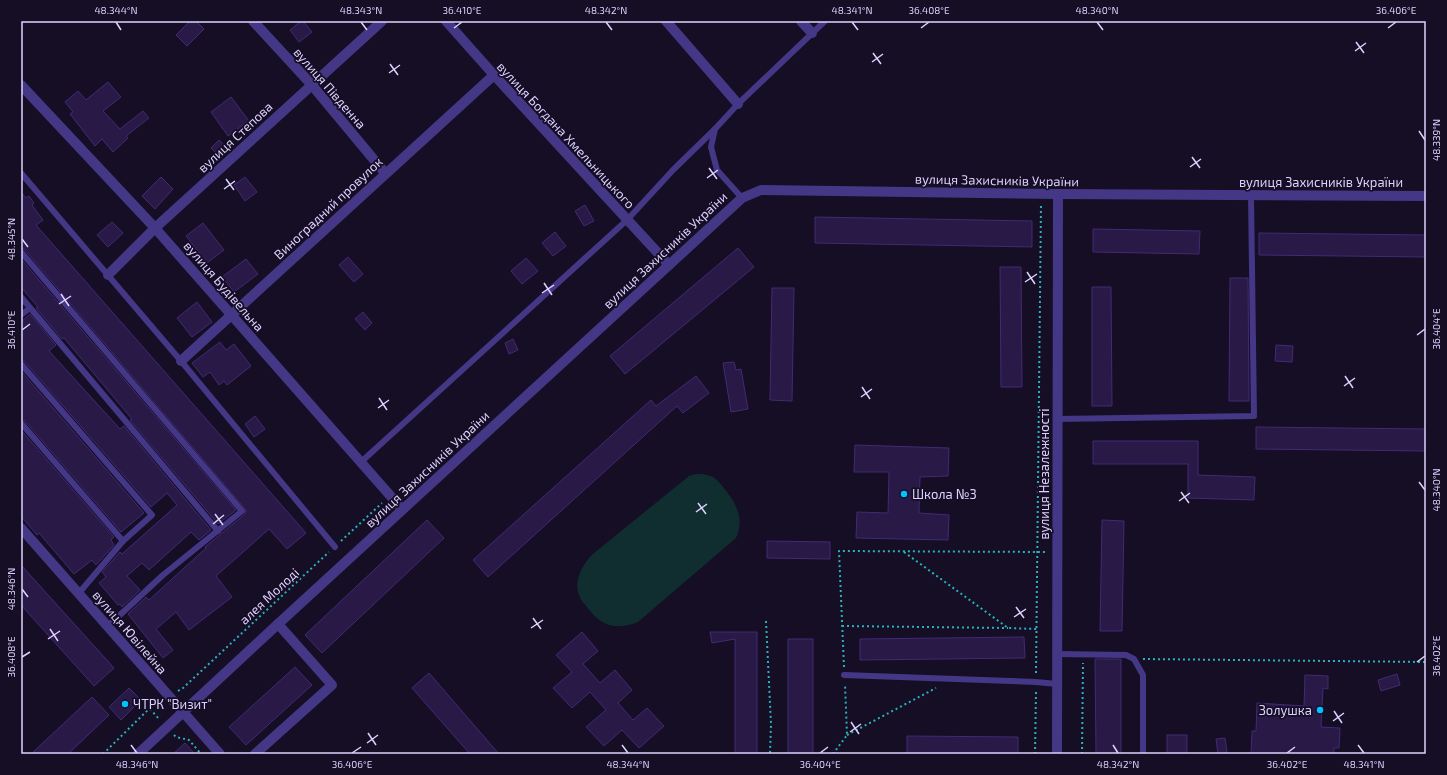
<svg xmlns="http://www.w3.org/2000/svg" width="1447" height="775" font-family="'Exo 2',sans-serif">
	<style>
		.green { fill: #102d30 }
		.building { fill: #281947; stroke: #422a74 }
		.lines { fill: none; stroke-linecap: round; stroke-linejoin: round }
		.path { stroke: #2ab1bc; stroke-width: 2; stroke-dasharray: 2 3; stroke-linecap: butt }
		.lane { stroke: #443786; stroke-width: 6 }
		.street { stroke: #443786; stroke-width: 10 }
		.ticks { fill: none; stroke: #ddd2ff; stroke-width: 1.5 }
		.poi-dot { fill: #00c3fd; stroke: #150e25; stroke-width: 1.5 }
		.labels { text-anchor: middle; stroke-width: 3.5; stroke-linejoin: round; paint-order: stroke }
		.street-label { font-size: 13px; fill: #ddd2ff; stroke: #150e25 }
		.poi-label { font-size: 13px; fill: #ddd2ff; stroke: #150e25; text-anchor: start }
		.neatline { fill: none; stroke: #ddd2ff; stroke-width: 1.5 }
		.ticks-label { font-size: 10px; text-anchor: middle; fill: #ddd2ff }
	</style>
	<rect width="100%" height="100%" fill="#150e25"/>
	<path class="green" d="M696,474C713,473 717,479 727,492C738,507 744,520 736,538L638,622C615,631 601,626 587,607C585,604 581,601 580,597C572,582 583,563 594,553L689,476Z"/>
	<g class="building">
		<polygon points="190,21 196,21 204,29 187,46 176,35"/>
		<polygon points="301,21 303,21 312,32 299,42 290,30"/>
		<polygon points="108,82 121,97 103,111 120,129 143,111 149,118 126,136 128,138 113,152 102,139 95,146 70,114 73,112 65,102 78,91 86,100"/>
		<polygon points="231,97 249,121 228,136 211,112"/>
		<polygon points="219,140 229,150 221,158 211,148"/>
		<polygon points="161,177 173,189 155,209 142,196"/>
		<polygon points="245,177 257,192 245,201 234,185"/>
		<polygon points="21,192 26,198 29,196 34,203 32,205 43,220 36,225 306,533 287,549 269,529 216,576 232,597 189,630 176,612 156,629 173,650 163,658 128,614 146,597 149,600 206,548 205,547 245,514 246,510 24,249 21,248"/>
		<polygon points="585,205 594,221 584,226 575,211"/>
		<polygon points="815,217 1032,221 1032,247 815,243"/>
		<polygon points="112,222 123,233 108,247 97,235"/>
		<polygon points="203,223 224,250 207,263 186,236"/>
		<polygon points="1093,229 1200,231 1199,254 1093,252"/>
		<polygon points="555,232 566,246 553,256 542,243"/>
		<polygon points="1259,233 1426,235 1426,257 1259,255"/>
		<polygon points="738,248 754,267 625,374 610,356"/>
		<polygon points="348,257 363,274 354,282 339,265"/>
		<polygon points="526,258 538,271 522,284 511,271"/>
		<polygon points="21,259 236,510 218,524 130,420 132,419 64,338 62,339 36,308 38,307 21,287"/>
		<polygon points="246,259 258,274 234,292 222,277"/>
		<polygon points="1000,267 1021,267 1022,387 1001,387"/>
		<polygon points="1230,278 1248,278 1249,401 1229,401"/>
		<polygon points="1092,287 1111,287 1112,406 1092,406"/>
		<polygon points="772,288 794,288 792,401 770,400"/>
		<polygon points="197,302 212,322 192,337 177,318"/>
		<polygon points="363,312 372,323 365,330 355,319"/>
		<polygon points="30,314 56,345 49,351 120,429 124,426 211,530 199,540 191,532 149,570 142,563 127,576 140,590 122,607 120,604 118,605 99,583 106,577 102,572 120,552 122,554 177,505 167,493 151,507 24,361 21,360 21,322"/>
		<polygon points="513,339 518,350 509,354 505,343"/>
		<polygon points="220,342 226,350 234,344 251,366 227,385 224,381 219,385 210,372 203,377 192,363"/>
		<polygon points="1276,345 1293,346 1292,362 1275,361"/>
		<polygon points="734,362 736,370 741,369 748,409 731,412 723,363"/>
		<polygon points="21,371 144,513 121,532 24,420 21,419"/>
		<polygon points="696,376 709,393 683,413 677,406 488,577 473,560 651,400 656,406"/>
		<polygon points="255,416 265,429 254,437 245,424"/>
		<polygon points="1256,427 1426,429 1426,451 1256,449"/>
		<polygon points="21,430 114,537 111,540 114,545 96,565 92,560 74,574 39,533 37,535 21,516"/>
		<polygon points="1093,441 1198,441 1198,475 1255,477 1254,500 1188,498 1188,464 1093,464"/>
		<polygon points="855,445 949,448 948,476 920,477 919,513 949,515 948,540 856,538 857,512 888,513 889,472 854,472"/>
		<polygon points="427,520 444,538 322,653 305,635"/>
		<polygon points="1102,520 1124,521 1122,631 1100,631"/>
		<polygon points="767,541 830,542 830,559 767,558"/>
		<polygon points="21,565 114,668 94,686 21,605"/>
		<polygon points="582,632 598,651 583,664 600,683 615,670 632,690 618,703 633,720 647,708 664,726 639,748 622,730 604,746 586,727 606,710 590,692 572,708 553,688 572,672 556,655"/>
		<polygon points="710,632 757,632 757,754 735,754 735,639 712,643"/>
		<polygon points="1024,637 1025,658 860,660 860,639"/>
		<rect x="788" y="639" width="25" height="115"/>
		<polygon points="1095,659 1121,659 1121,754 1096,754"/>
		<polygon points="295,667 312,685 246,745 229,727"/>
		<polygon points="429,673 499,754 470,754 412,688"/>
		<polygon points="1397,674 1400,685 1381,691 1378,680"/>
		<polygon points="1305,675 1328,676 1328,689 1323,688 1321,727 1340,728 1339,748 1334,748 1334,754 1251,754 1252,731 1256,731 1257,703 1304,706"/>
		<polygon points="129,688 141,700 121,720 109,707"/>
		<polygon points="92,697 109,715 68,754 31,754"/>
		<rect x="1167" y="735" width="20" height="19"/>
		<polygon points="907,736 1018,737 1018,754 907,754"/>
		<polygon points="1225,738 1227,752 1218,754 1216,739"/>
		<polygon points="185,743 195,754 173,754"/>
	</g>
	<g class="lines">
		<g class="path">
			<polyline points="341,541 382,503"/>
			<polyline points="904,552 1008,628 1037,629"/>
			<polyline points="766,621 771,724 770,754"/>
			<polyline points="842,626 1008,628"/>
			<polyline points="1143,659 1426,662"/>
			<polyline points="844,667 839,551 1046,552"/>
			<polyline points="1036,673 1041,203"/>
			<polyline points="178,691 183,688 329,552"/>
			<polyline points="150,709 160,720"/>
			<polyline points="174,735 176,737 189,740 201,754"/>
			<polyline points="847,735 936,688"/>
			<polyline points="103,754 156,702 160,700"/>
			<polyline points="833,754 847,735 845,684"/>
			<polyline points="1035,754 1036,691"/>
			<polyline points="1082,754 1083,663"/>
		</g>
		<g class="lane">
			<polyline points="21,173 181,361 335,547"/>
			<polyline points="742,198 717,170 711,147 715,129 738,104 825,21"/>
			<polyline points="21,252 242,511 163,575 108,626"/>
			<polyline points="21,297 218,531"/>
			<polyline points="21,315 30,308"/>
			<polyline points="21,364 152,515 123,541 79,593"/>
			<polyline points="1057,419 1254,416 1251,195"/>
			<polyline points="21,423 123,541"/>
			<polyline points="361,462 627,220 673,170 715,129"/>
			<polyline points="1057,654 1126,655 1134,659 1143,675 1143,754"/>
			<polyline points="844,675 1036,682 1057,684"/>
		</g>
		<g class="street">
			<polyline points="253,21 311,84 385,173"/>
			<polyline points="446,21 494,75 669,265"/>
			<polyline points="666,21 738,104"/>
			<polyline points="801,21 812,33"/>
			<polyline points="21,85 155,228 402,509"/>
			<polyline points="108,275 155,228 382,21"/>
			<polyline points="181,361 494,75"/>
			<polyline points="21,528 220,754"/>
			<polyline points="138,754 278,624 742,198 761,190 1058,194 1426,196"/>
			<polyline points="255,754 332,685 278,624"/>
			<polyline points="1057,754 1058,194"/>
		</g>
	</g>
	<path class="ticks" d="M116,22L121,30M361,22L367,30M606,22L612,30M852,22L858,30M1097,22L1103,30M454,28L462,22M921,28L929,22M1388,28L1396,22M1356,42L1364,53M1355,51L1366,43M873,53L881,64M872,62L883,54M390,64L398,75M389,73L400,65M1419,131L1425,140M1192,157L1200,168M1190,167L1201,159M709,168L717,179M707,178L718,170M226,179L234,190M224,189L235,181M22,239L28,247M1027,272L1035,284M1025,282L1037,274M544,283L552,295M542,293L554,285M61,294L69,306M59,304L71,296M22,330L30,324M1417,335L1425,329M1345,376L1353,388M1344,386L1355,378M862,387L870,399M861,397L872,389M379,398L387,410M378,408L389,400M1419,482L1425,490M1181,492L1189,503M1179,501L1190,493M698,503L706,514M696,512L707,504M215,514L223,525M213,524L224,515M22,589L28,597M1016,607L1024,618M1014,617L1026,609M533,618L541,629M531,628L543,620M50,629L58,641M48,639L60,631M22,657L30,652M1417,662L1425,656M1334,711L1342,723M1333,721L1344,713M851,722L859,734M850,732L861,724M368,733L376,745M367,743L378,735M131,745L137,753M622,745L628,753M1113,745L1118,753M1358,745L1364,753M352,753L361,747M820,753L828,747M1287,753L1295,747"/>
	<g class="poi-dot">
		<circle cx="904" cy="494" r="4"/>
		<circle cx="125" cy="704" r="4"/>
		<circle cx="1320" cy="710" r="4"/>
	</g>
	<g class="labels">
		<g class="street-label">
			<text transform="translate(330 88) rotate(49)" y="5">вулиця Південна</text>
			<text transform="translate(566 135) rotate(47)" y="5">вулиця Богдана Хмельницького</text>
			<text transform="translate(235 137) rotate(-43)" y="5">вулиця Степова</text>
			<text transform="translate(997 180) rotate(1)" y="5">вулиця Захисників України</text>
			<text x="1321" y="187">вулиця Захисників України</text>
			<text transform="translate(328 208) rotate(-43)" y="5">Виноградний провулок</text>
			<text transform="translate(665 250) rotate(-43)" y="5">вулиця Захисників України</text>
			<text transform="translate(224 286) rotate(49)" y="5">вулиця Будівельна</text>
			<text transform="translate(427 469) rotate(-43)" y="5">вулиця Захисників України</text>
			<text transform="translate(1044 474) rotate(-90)" y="5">вулиця Незалежності</text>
			<text transform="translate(269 596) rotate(-43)" y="5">алея Молоді</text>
			<text transform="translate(130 632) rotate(49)" y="5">вулиця Ювілейна</text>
		</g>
		<g class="poi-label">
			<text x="912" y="499">Школа №3</text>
			<text x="133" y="709">ЧТРК "Визит"</text>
			<text x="1312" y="715" text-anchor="end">Золушка</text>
		</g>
	</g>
	<rect width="1447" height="775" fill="none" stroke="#150e25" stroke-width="44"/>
	<rect x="22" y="22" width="1403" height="731" class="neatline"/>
	<g class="ticks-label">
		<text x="116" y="14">48.344°N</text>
		<text x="361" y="14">48.343°N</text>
		<text x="462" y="14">36.410°E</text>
		<text x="606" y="14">48.342°N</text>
		<text x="852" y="14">48.341°N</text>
		<text x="929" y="14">36.408°E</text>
		<text x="1097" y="14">48.340°N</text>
		<text x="1396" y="14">36.406°E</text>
		<text transform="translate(1436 140) rotate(-90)" y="4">48.339°N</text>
		<text transform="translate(11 239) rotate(-90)" y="4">48.345°N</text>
		<text transform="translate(1436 329) rotate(-90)" y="4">36.404°E</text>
		<text transform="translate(11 330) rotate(-90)" y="4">36.410°E</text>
		<text transform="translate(1436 490) rotate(-90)" y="4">48.340°N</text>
		<text transform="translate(11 589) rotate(-90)" y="4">48.346°N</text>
		<text transform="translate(1436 656) rotate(-90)" y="4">36.402°E</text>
		<text transform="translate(11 657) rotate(-90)" y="4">36.408°E</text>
		<text x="137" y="768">48.346°N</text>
		<text x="352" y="768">36.406°E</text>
		<text x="628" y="768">48.344°N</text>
		<text x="820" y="768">36.404°E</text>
		<text x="1118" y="768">48.342°N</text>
		<text x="1287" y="768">36.402°E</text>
		<text x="1364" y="768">48.341°N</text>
	</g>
</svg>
